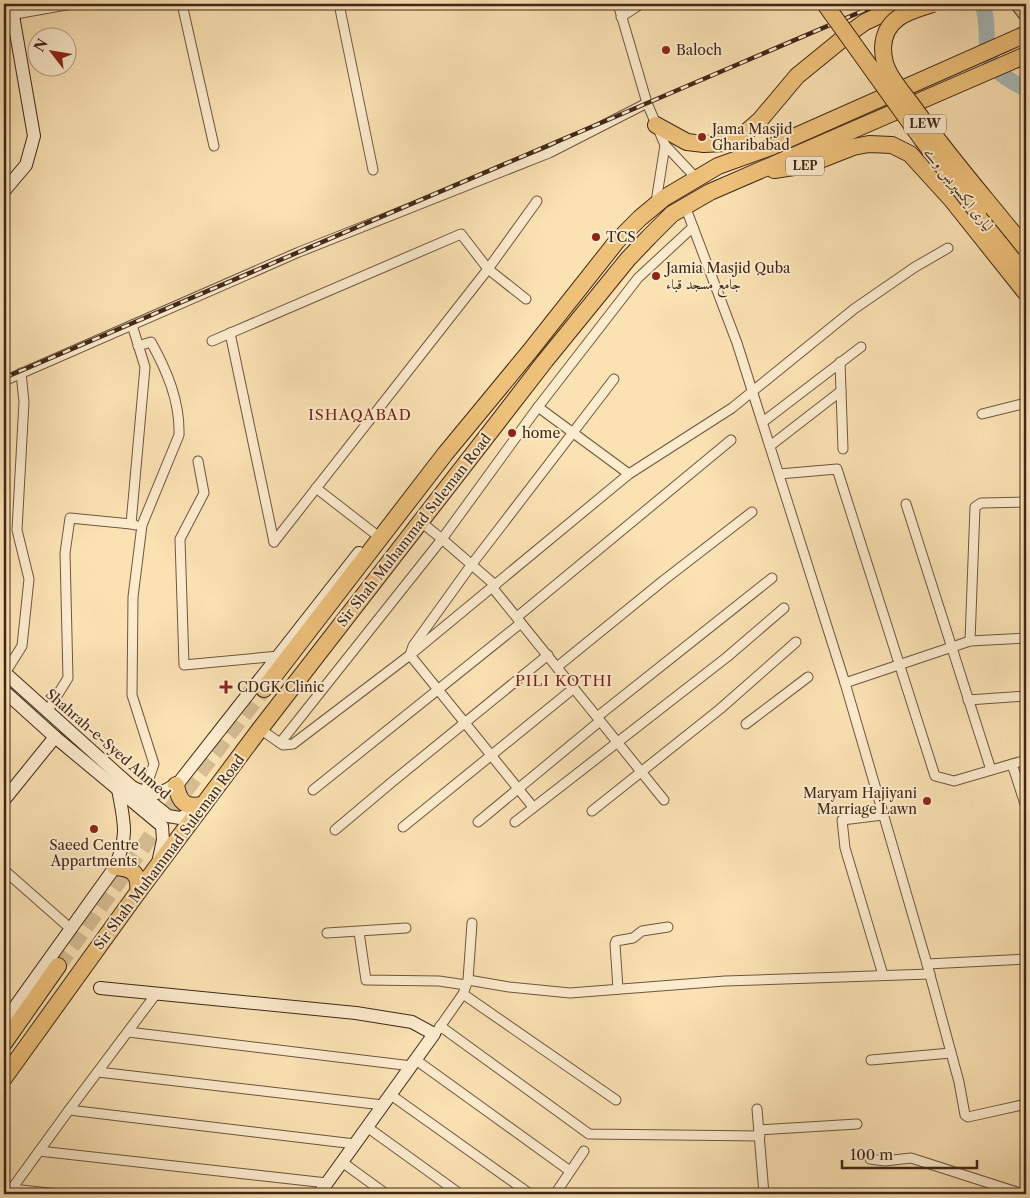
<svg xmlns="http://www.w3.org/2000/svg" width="1030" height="1198" font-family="'Libre Caslon Text',Amiri,serif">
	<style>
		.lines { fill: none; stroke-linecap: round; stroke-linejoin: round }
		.river { stroke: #a6baba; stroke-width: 16 }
		.highway-tunnel { stroke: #d5bd94; stroke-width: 16; stroke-dasharray: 16 8; stroke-linecap: butt }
		.street-casing { stroke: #6e563f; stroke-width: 11 }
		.secondary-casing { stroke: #3f2718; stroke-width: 14 }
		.highway-casing { stroke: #3f2718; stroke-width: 18 }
		.street { stroke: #fcecce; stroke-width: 9 }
		.secondary { stroke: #fcecce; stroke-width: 12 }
		.highway { stroke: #eec17a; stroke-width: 16 }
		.rail-casing { stroke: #3f2718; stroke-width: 4.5 }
		.rail { stroke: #fcecce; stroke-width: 2.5; stroke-dasharray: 8; stroke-linecap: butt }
		.highway-bridge-casing { stroke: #3f2718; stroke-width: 18; stroke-linecap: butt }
		.highway-bridge { stroke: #eec17a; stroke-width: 16 }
		.poi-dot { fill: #8f2418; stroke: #fcecce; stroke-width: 2 }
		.labels { text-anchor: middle; stroke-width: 4; stroke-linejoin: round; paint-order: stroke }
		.shield { fill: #fcecce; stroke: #78624f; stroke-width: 1 }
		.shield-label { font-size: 12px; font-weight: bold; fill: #3f2718 }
		.poi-label { font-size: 14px; fill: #3f2718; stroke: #fcecce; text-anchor: start }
		.street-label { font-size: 14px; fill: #3f2718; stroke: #fcecce }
		.neighbourhood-label { font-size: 15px; letter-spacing: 1px; fill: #7a1f14; stroke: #fcecce }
	</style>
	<rect width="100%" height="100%" fill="#fbe2b3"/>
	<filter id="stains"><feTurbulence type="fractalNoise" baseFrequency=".004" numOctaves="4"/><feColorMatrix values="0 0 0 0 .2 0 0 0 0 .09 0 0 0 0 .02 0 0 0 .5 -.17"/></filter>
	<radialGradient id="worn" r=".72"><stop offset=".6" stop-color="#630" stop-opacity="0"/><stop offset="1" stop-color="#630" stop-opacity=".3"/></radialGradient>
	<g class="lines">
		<path class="river" d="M982,4C988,18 986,32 987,47C989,70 1008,80 1026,89"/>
		<polyline class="highway-tunnel" points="58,966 158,826 264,689"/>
		<defs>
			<g id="street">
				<polyline points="182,4 214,146"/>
				<polyline points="339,4 373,170"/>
				<polyline points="618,4 647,103 665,145 656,202"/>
				<polyline points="4,16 72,4"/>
				<polyline points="621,17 641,4"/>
				<polyline points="665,145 697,179"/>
				<polyline points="685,206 737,343 845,683 927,964 959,1082 965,1115 968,1117 1026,1104"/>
				<polyline points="132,325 145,367 131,524 135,525"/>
				<polyline points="230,333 274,542"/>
				<polyline points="212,341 461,234 488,269 526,299"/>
				<path d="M138,346L151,342C167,371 180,401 179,435L142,525L133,597L132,695L154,764L144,793"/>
				<polyline points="840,362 843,449"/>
				<polyline points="4,381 299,252 549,153 647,103"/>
				<polyline points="538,407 629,474"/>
				<polyline points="982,414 1026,403"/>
				<polyline points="763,422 861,347"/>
				<polyline points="770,446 841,391"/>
				<polyline points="198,461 204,493 180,539 184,665 279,656"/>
				<polyline points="779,474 837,469 935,776 954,781 1026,760"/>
				<polyline points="316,488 374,533"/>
				<polyline points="906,504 991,770"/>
				<polyline points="421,522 442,539 495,585"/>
				<polyline points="274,542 488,269 537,201"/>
				<polyline points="492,587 664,800"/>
				<polyline points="517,617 731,440"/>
				<polyline points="970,641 975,507 981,503 1026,502"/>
				<polyline points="557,667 664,580 752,512"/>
				<polyline points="5,673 22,646 29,579 17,530 24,402 21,373"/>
				<polyline points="845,683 970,641 1026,638"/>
				<polyline points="968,700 1026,696"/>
				<polyline points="48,710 68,678 65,553 70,518 131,524"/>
				<polyline points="597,717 772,578"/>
				<polyline points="746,724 808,677"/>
				<polyline points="260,729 283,745 293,744 410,655 629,474 732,408 854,309 915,267 948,248"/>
				<polyline points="280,743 442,539 538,407 638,278 693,227"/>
				<polyline points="1012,764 1026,807"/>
				<polyline points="4,783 12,790"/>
				<polyline points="313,790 521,623"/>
				<polyline points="533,807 410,655 413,646 472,564 614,379"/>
				<polyline points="592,811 720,709 796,642"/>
				<polyline points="883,815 842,820 845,848 883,975"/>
				<polyline points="478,822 600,721"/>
				<polyline points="515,822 727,657 784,608"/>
				<polyline points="403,827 574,688"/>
				<polyline points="335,830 392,782 548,655"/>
				<polyline points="4,870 71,929"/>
				<polyline points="359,932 366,980 439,981 466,985"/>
				<polyline points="327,933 406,928"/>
				<polyline points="927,964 1026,959"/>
				<polyline points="468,980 509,987 570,993 725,981 930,974"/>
				<polyline points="618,989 615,944 616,941 633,938 642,931 668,927"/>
				<polyline points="463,994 616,1100"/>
				<polyline points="440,1026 589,1134 760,1136"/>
				<polyline points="437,1031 463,994 468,980 472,923"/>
				<polyline points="128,1032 412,1066"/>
				<polyline points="416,1060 570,1171"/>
				<polyline points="871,1060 951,1053"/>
				<polyline points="98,1072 383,1105"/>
				<polyline points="391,1095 530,1194"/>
				<polyline points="757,1109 764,1194"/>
				<polyline points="69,1110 355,1144"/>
				<polyline points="367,1127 460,1194"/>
				<polyline points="759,1130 857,1124"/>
				<polyline points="39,1151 327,1183"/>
				<polyline points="870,1159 885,1161 911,1158 1023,1194"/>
				<polyline points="342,1162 386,1194"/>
				<polyline points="12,1189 58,1194"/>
				<polyline points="8,1194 69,1110 156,994"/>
				<polyline points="555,1194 584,1151"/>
			</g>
			<g id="secondary">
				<polyline points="4,191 26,165 34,136 11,4"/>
				<polyline points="4,672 132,787 168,816 180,818 199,810"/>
				<polyline points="4,691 55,737 162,826 163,840 158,863"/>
				<path d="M132,787C152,797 162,795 180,781L359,553"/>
				<polyline points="4,800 55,737"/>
				<polyline points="100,988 356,1013 412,1022 434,1034 319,1194"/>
				<path d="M4,1022L115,867C129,834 124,822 118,789"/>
			</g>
			<g id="highway">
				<polyline points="1019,4 1026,13"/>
				<polyline points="656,125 687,142 704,144 725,143 744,134 760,120 797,76 851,32 865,22 904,4"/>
				<polyline points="774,170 807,165 853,147 869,144 892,145 910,154 951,199 1026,293"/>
				<polyline points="978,213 1026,275"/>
				<polyline points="264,689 445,454 530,351 617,241 640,218 664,198 718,166 771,147 1026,34"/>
				<path d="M176,785C179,802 185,808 203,805"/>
				<path d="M115,867C133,868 140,874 138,892"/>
				<polyline points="4,1043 58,966"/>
				<polyline points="4,1078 138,892 260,729 545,361 628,259 649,237 672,214 710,192 1026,55"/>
			</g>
		</defs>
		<use href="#street" class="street-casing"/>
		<use href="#secondary" class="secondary-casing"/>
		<use href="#highway" class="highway-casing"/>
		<use href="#street" class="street"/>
		<use href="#secondary" class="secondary"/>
		<use href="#highway" class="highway"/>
		<defs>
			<polyline id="rail" points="4,378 879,4"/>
		</defs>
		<use href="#rail" class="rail-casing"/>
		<use href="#rail" class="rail"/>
		<defs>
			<g id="highway-bridge">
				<polyline points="825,4 921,138 978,213"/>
				<path d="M933,4C910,11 884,17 883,48C883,52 884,59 885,63C889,78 903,93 912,105C947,155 988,201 1026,249"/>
			</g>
		</defs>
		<use href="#highway-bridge" class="highway-bridge-casing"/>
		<use href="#highway-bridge" class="highway-bridge"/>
	</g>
	<g class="poi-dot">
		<circle cx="666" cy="50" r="5"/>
		<circle cx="702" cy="137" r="5"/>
		<circle cx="596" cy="237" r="5"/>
		<circle cx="656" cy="276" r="5"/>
		<circle cx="512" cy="433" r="5"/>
		<path d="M223.5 679.5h5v5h5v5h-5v5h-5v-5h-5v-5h5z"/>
		<circle cx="927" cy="801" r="5"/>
		<circle cx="94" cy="829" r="5"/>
	</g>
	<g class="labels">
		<g class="shield">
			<rect x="904" y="114.5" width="42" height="19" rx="4"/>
			<rect x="786" y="156.5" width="38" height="19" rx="4"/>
		</g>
		<g class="shield-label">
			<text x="925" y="128">LEW</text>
			<text x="805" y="170">LEP</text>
		</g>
		<g class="poi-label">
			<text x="676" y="55">Baloch</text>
			<text x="712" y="134">Jama Masjid<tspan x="712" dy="16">Gharibabad</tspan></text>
			<text x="606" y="242">TCS</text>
			<text x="666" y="273">Jamia Masjid Quba<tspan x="666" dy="16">جامع مسجد قباء</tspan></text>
			<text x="522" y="438">home</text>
			<text x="237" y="692">CDGK Clinic</text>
			<text x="917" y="798" text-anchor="end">Maryam Hajiyani<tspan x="917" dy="16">Marriage Lawn</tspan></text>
			<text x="94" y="850" text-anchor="middle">Saeed Centre<tspan x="94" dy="16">Appartments</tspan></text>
		</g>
		<g class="street-label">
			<text transform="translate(959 189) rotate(52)" y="5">لیاری ایکسپریس وے</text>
			<text transform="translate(414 530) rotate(-52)" y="5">Sir Shah Muhammad Suleman Road</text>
			<text transform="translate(108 744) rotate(41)" y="5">Shahrah-e-Syed Ahmed</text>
			<text transform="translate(169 852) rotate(-53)" y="5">Sir Shah Muhammad Suleman Road</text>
		</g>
		<g class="neighbourhood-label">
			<text x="360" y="420">ISHAQABAD</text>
			<text x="564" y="686">PILI KOTHI</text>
		</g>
	</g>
	<rect width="1030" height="1198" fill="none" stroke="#fbe2b3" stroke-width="20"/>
	<rect x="5" y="5" width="1020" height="1188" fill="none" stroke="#3f2718" stroke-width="2.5"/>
	<rect x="10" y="10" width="1010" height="1178" fill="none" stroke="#3f2718"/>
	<g transform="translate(52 52) rotate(301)"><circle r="24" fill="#fcecce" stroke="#b09d85"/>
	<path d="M0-4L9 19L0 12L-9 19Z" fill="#8f2418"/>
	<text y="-8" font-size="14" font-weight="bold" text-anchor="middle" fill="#3f2718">N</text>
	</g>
	<path d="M842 1160v8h135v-8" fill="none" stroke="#3f2718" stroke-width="2.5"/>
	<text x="850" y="1160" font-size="15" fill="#3f2718" stroke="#fcecce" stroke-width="4" paint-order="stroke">100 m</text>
	<rect width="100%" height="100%" filter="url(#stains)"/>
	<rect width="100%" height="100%" fill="url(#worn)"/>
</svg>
